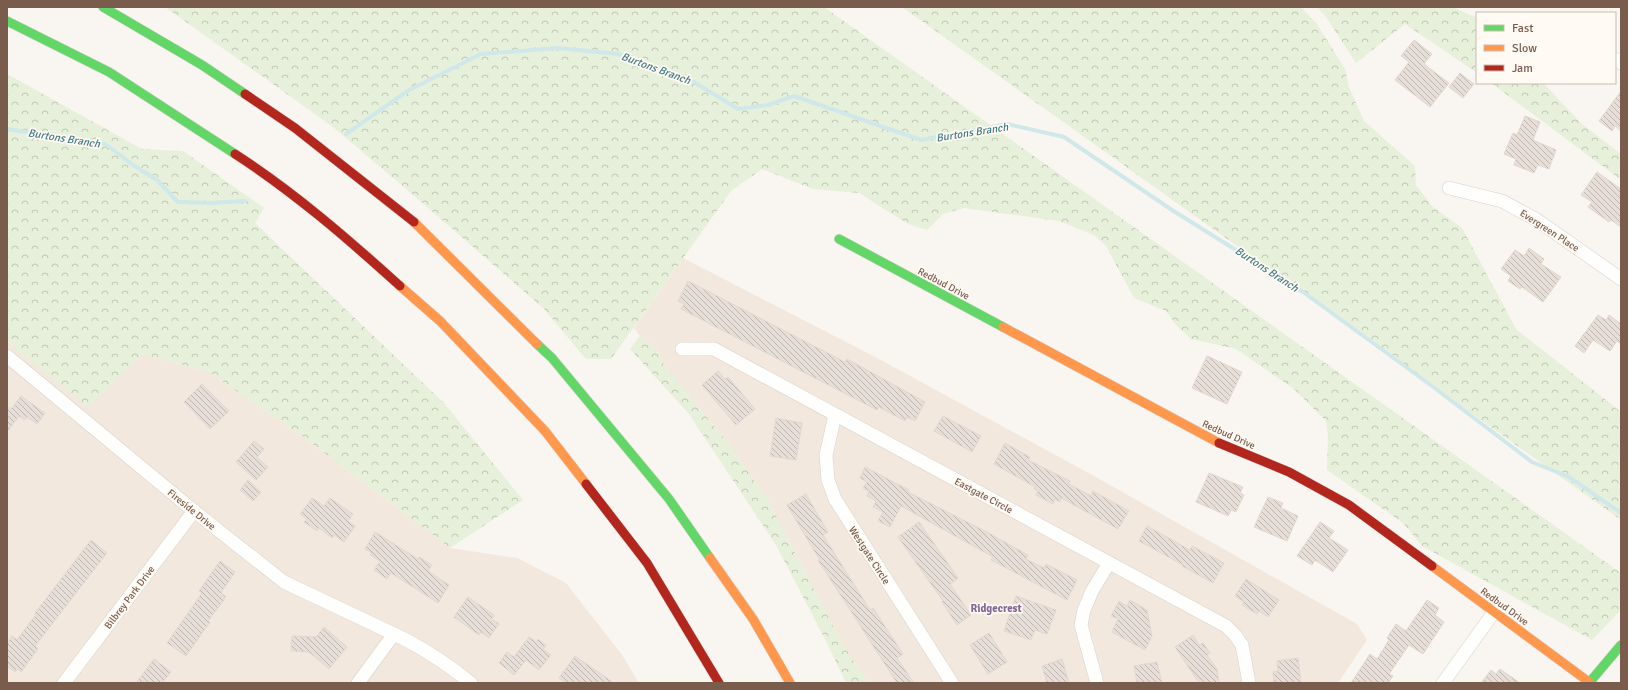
<svg xmlns="http://www.w3.org/2000/svg" width="1628" height="690" font-family="Signika,sans-serif">
	<style>
		.residential { fill: #f2e8de }
		.forest { fill: url(#forest-crowns) }
		.lines { fill: none; stroke-linecap: round; stroke-linejoin: round }
		.stream { stroke: #d0e8ea; stroke-width: 4 }
		.building { fill: url(#building-back-hatch); stroke: #e2d8d2 }
		.street-casing { stroke: #d7d1cb; stroke-width: 14 }
		.fast-casing { stroke: #d9d2cb; stroke-width: 10 }
		.slow-casing { stroke: #d9d2cb; stroke-width: 10 }
		.jam-casing { stroke: #d9d2cb; stroke-width: 10 }
		.street { stroke: #fefefd; stroke-width: 13 }
		.fast { stroke: #63d668; stroke-width: 9 }
		.slow { stroke: #ff974d; stroke-width: 9 }
		.jam { stroke: #b3261e; stroke-width: 9 }
		.labels { text-anchor: middle; stroke-width: 3.5; stroke-linejoin: round; paint-order: stroke }
		.street-label { font-size: 10px; fill: #7a5c4d; stroke: #fffaf3 }
		.water-label { font-size: 11px; font-style: italic; fill: #437c86; stroke: #fffaf3 }
		.neighbourhood-label { font-size: 11px; font-weight: bold; fill: #846695; stroke: #fffaf3 }
	</style>
	<defs>
		<pattern id="forest-crowns" width="20" height="18" patternUnits="userSpaceOnUse"><rect width="20" height="18" fill="#e7f0db"/><path d="M2 6a3 3 0 1 1 6 0M12 15a3 3 0 1 1 6 0" fill="none" stroke="#c0c6b4"/></pattern>
		<pattern id="building-back-hatch" width="6" height="6" patternUnits="userSpaceOnUse"><rect width="6" height="6" fill="#e6ded7"/><path d="M-1 5l2 2M0 0l6 6M5-1l2 2" fill="none" stroke="#bfb7b1"/></pattern>
	</defs>
	<rect width="100%" height="100%" fill="#f9f5f0"/>
	<g class="residential">
		<polygon points="683,258 879,359 1094,476 1357,624 1367,640 1338,683 868,683 840,640 769,502 727,442 664,365 657,349 640,336 634,328"/>
		<polygon points="7,341 88,406 142,354 209,372 306,439 450,548 517,558 566,583 622,655 639,683 7,683"/>
	</g>
	<g class="forest">
		<polygon points="165,7 824,7 1621,573 1621,610 1592,640 1422,546 1403,523 1327,470 1328,437 1326,421 1294,389 1236,349 1191,339 1176,325 1166,311 1134,298 1106,246 1094,235 1059,221 964,208 943,214 927,230 908,224 859,193 813,189 762,169 731,191 611,359 586,359 544,309 419,200 333,127"/>
		<polygon points="902,7 1301,7 1317,24 1345,69 1349,87 1364,121 1415,166 1416,185 1433,207 1462,228 1516,329 1621,412 1621,520"/>
		<polygon points="1317,7 1453,7 1477,18 1477,73 1405,24 1356,63 1326,17"/>
		<polygon points="7,74 142,149 183,151 264,208 255,223 443,402 523,500 450,548 306,439 209,372 142,354 88,407 7,341"/>
		<polygon points="1491,83 1543,83 1582,124 1621,154 1621,180"/>
		<polygon points="640,336 657,349 664,365 727,442 769,502 840,640 868,683 846,683 826,641 776,545 689,414 630,349"/>
	</g>
	<g class="lines">
		<g class="stream">
			<polyline points="7,129 105,144 133,165 157,180 178,202 213,203 245,201"/>
			<polyline points="346,134 409,90 481,54 558,48 618,54 694,82 738,109 768,105 794,96 921,140 1007,124 1064,137 1172,210 1303,292 1432,386 1532,462 1569,477 1621,513"/>
		</g>
	</g>
	<g class="building">
		<polygon points="1414,40 1432,54 1424,64 1449,83 1430,107 1395,80 1409,62 1401,56"/>
		<polygon points="1460,73 1474,84 1463,98 1449,87"/>
		<polygon points="1621,91 1621,131 1615,126 1612,131 1599,121"/>
		<polygon points="1525,116 1540,122 1533,140 1556,150 1549,169 1538,165 1534,173 1514,165 1516,159 1504,154 1513,133 1517,135"/>
		<polygon points="1597,172 1621,189 1621,227 1611,220 1609,222 1588,207 1592,202 1581,195"/>
		<polygon points="1529,248 1544,259 1541,264 1561,277 1543,302 1522,287 1520,289 1508,281 1511,276 1501,269 1515,250 1524,256"/>
		<polygon points="688,281 845,362 847,359 925,402 915,421 907,417 905,421 879,407 877,410 681,309 684,304 678,301"/>
		<polygon points="1598,315 1606,320 1609,315 1621,324 1621,344 1617,341 1610,351 1593,340 1584,353 1575,346"/>
		<polygon points="1207,356 1242,372 1227,404 1192,388"/>
		<polygon points="718,371 725,379 728,377 755,409 736,425 702,385"/>
		<polygon points="202,384 229,411 210,429 184,402"/>
		<polygon points="21,396 45,413 37,424 27,417 25,420 19,416 7,432 7,408 12,408"/>
		<polygon points="943,416 981,436 972,452 934,431"/>
		<polygon points="776,418 802,423 796,460 770,456"/>
		<polygon points="254,441 264,449 257,457 268,467 256,480 236,462"/>
		<polygon points="1005,443 1030,457 1028,460 1070,481 1069,484 1091,496 1093,491 1129,511 1118,529 1061,498 1060,502 1055,499 1053,504 1036,495 1038,491 1034,489 1035,487 994,464"/>
		<polygon points="865,467 909,490 908,492 987,532 1028,555 1026,559 1044,568 1046,564 1077,580 1067,600 991,560 993,557 901,506 890,527 878,521 883,512 873,507 876,501 867,496 869,491 863,488 867,482 860,478"/>
		<polygon points="1209,473 1243,487 1240,493 1244,495 1236,512 1231,510 1228,516 1196,502"/>
		<polygon points="248,480 261,492 253,501 240,490"/>
		<polygon points="806,494 828,532 823,535 870,610 873,608 903,654 897,658 914,683 897,683 818,560 819,559 787,505"/>
		<polygon points="1268,497 1283,503 1281,508 1298,516 1287,541 1254,527"/>
		<polygon points="312,498 324,506 330,498 353,514 348,521 355,526 344,542 334,535 332,538 319,528 317,531 304,522 307,519 300,514"/>
		<polygon points="919,522 958,578 950,584 971,615 957,625 942,602 943,601 898,537"/>
		<polygon points="1320,522 1334,531 1329,538 1348,550 1333,572 1315,560 1312,565 1297,556"/>
		<polygon points="1147,526 1190,550 1192,546 1224,563 1213,583 1182,566 1183,565 1139,541"/>
		<polygon points="375,532 418,559 419,557 432,565 428,571 449,585 438,603 391,573 387,579 374,570 380,561 370,555 372,553 365,549"/>
		<polygon points="91,540 107,553 35,646 38,649 21,672 18,669 15,672 7,666 7,643 12,636 17,640 36,614 35,613"/>
		<polygon points="220,561 235,572 221,593 226,597 208,621 210,622 186,656 167,643 202,593 199,591"/>
		<polygon points="1246,579 1279,600 1268,617 1259,611 1257,614 1242,605 1244,602 1235,596"/>
		<polygon points="1016,596 1056,610 1047,634 1035,630 1031,640 1004,631"/>
		<polygon points="468,597 494,615 492,619 499,624 489,638 481,632 479,635 454,617"/>
		<polygon points="1130,600 1147,610 1152,636 1145,650 1112,632 1118,619 1111,616 1119,601 1127,606"/>
		<polygon points="1427,600 1439,608 1435,615 1444,622 1423,654 1409,645 1389,674 1393,676 1388,683 1351,683 1370,654 1377,659 1389,640 1387,638 1396,624 1406,631"/>
		<polygon points="324,627 347,647 329,669 309,652 291,651 292,636 316,637"/>
		<polygon points="989,633 1007,662 988,674 970,645"/>
		<polygon points="1193,635 1199,645 1203,643 1210,653 1207,655 1217,669 1219,683 1199,683 1175,647"/>
		<polygon points="529,637 536,642 538,639 546,645 543,649 551,655 539,670 526,660 514,675 499,663 507,652 514,657"/>
		<polygon points="575,656 594,669 614,683 566,683 559,678"/>
		<polygon points="1298,658 1301,683 1274,683 1273,672 1278,671 1277,661"/>
		<polygon points="154,659 171,672 162,683 136,683"/>
		<polygon points="1062,659 1069,683 1047,683 1042,666"/>
		<polygon points="1157,662 1162,683 1137,683 1134,666"/>
		<polygon points="1500,669 1520,683 1481,683 1491,670 1496,674"/>
	</g>
	<g class="lines">
		<defs>
			<g id="street">
				<polyline points="1615,59 1621,63"/>
				<polyline points="1449,188 1502,201 1537,220 1621,279"/>
				<polyline points="682,349 714,349 1226,626 1235,635 1242,645 1249,683"/>
				<polyline points="7,356 194,511 284,582 394,634"/>
				<polyline points="835,415 826,455 828,480 835,499 952,683"/>
				<polyline points="64,683 194,511"/>
				<path d="M358,683L394,634C422,647 447,664 471,683"/>
				<polyline points="1097,683 1081,625 1084,610 1092,591 1109,563"/>
				<polyline points="1443,683 1494,612"/>
			</g>
			<g id="fast">
				<polyline points="103,7 202,65 245,94"/>
				<polyline points="7,21 109,72 235,154"/>
				<polyline points="839,239 1003,327"/>
				<polyline points="537,344 552,358 669,499 710,558"/>
				<polyline points="1589,683 1621,645"/>
			</g>
			<g id="slow">
				<polyline points="414,222 537,344"/>
				<polyline points="400,286 440,321 545,431 586,484"/>
				<polyline points="1003,327 1219,443"/>
				<polyline points="710,558 753,619 790,683"/>
				<polyline points="1432,566 1589,682"/>
			</g>
			<g id="jam">
				<polyline points="245,94 295,128 414,222"/>
				<path d="M235,154C294,192 348,239 400,286"/>
				<polyline points="1219,443 1289,472 1349,505 1432,566"/>
				<polyline points="586,484 647,563 719,683"/>
			</g>
		</defs>
		<use href="#street" class="street-casing"/>
		<use href="#fast" class="fast-casing"/>
		<use href="#slow" class="slow-casing"/>
		<use href="#jam" class="jam-casing"/>
		<use href="#street" class="street"/>
		<use href="#fast" class="fast"/>
		<use href="#slow" class="slow"/>
		<use href="#jam" class="jam"/>
	</g>
	<g class="labels">
		<g class="street-label">
			<text transform="translate(1550 230) rotate(33)" y="4">Evergreen Place</text>
			<text transform="translate(944 283) rotate(28)" y="4">Redbud Drive</text>
			<text transform="translate(1229 434) rotate(24)" y="4">Redbud Drive</text>
			<text transform="translate(984 495) rotate(28)" y="4">Eastgate Circle</text>
			<text transform="translate(192 509) rotate(39)" y="4">Fireside Drive</text>
			<text transform="translate(870 555) rotate(57)" y="4">Westgate Circle</text>
			<text transform="translate(129 597) rotate(-53)" y="4">Bilbrey Park Drive</text>
			<text transform="translate(1505 606) rotate(36)" y="4">Redbud Drive</text>
		</g>
		<g class="water-label">
			<text transform="translate(656 68) rotate(20)" y="4">Burtons Branch</text>
			<text transform="translate(972 132) rotate(-9)" y="4">Burtons Branch</text>
			<text transform="translate(64 138) rotate(9)" y="4">Burtons Branch</text>
			<text transform="translate(1267 269) rotate(33)" y="4">Burtons Branch</text>
		</g>
		<g class="neighbourhood-label">
			<text x="996" y="612">Ridgecrest</text>
		</g>
	</g>
	<rect width="1628" height="690" fill="none" stroke="#7a5c4d" stroke-width="16"/>
	<rect x="1476" y="12" width="140" height="72" fill="#fffaf3" stroke="#cabbb1"/>
	<rect x="1484" y="25" width="20" height="6" fill="#63d668" stroke="#cabbb1"/>
	<text x="1512" y="32" font-size="12" fill="#7a5c4d">Fast</text>
	<rect x="1484" y="45" width="20" height="6" fill="#ff974d" stroke="#cabbb1"/>
	<text x="1512" y="52" font-size="12" fill="#7a5c4d">Slow</text>
	<rect x="1484" y="65" width="20" height="6" fill="#b3261e" stroke="#cabbb1"/>
	<text x="1512" y="72" font-size="12" fill="#7a5c4d">Jam</text>
</svg>
